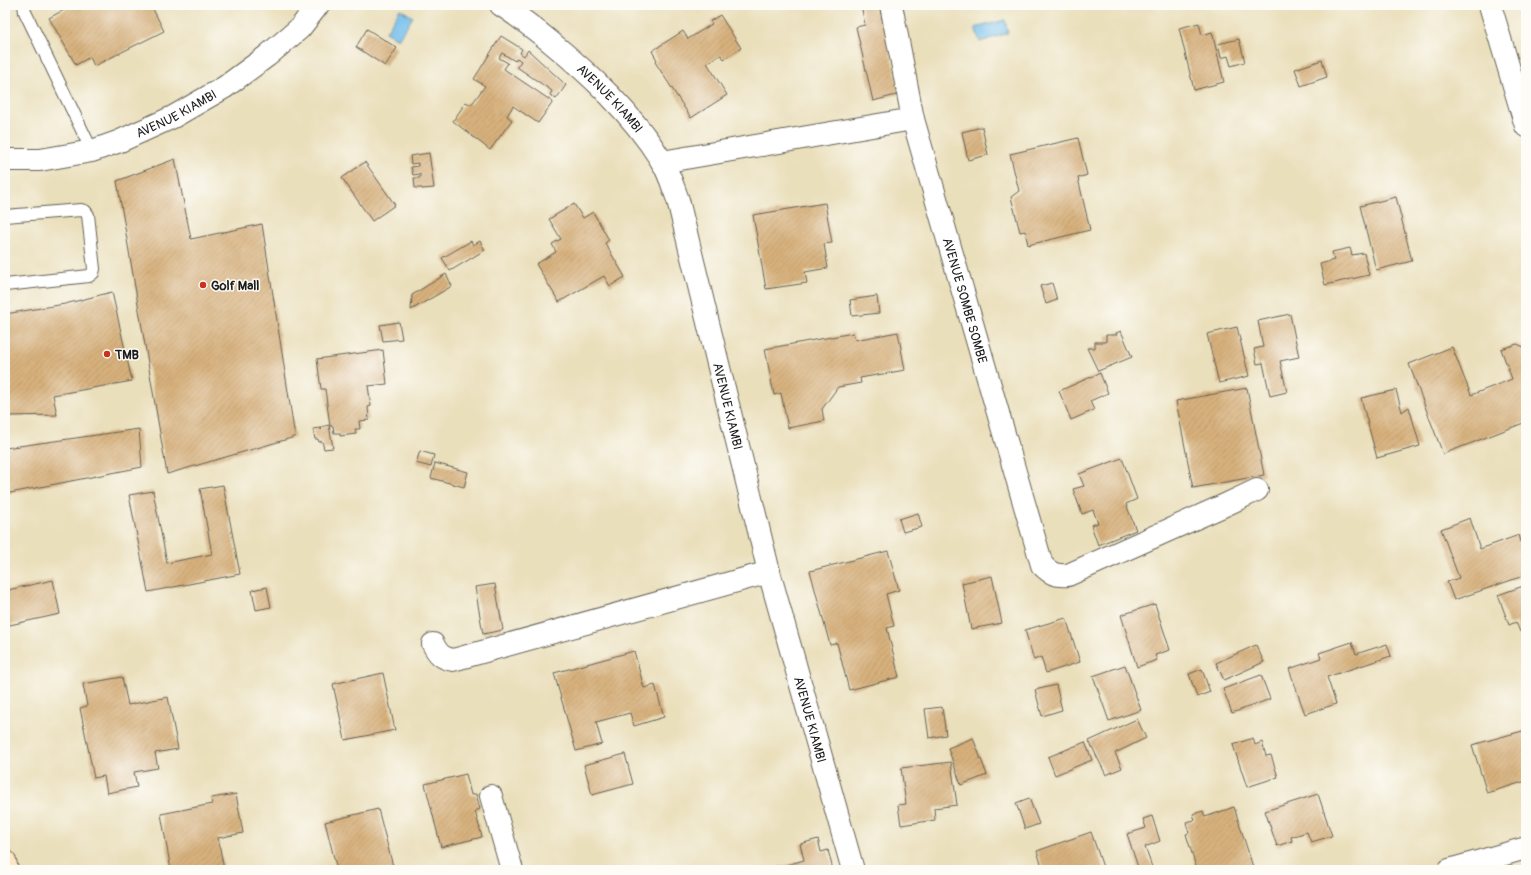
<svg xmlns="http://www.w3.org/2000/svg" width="1531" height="875" font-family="Pangolin,sans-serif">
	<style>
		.water { fill: #71bdea; stroke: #466c83 }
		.building { fill: url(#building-hatch) }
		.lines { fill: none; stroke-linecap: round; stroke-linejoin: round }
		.service-casing { stroke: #646054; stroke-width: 14 }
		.minor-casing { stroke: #646054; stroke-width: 24 }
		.secondary-casing { stroke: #646054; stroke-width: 24 }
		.service { stroke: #fff; stroke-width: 12 }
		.minor { stroke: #fff; stroke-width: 22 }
		.secondary { stroke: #ffe4c6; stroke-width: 22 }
		.poi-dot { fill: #c8321e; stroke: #fdfcf7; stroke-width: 1.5 }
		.labels { text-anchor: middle; stroke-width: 3; stroke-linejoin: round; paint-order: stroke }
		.street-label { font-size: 13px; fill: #1c1c1c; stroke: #fdfcf7 }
		.poi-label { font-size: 13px; font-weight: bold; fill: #1c1c1c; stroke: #fdfcf7; text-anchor: start }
	</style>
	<defs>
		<pattern id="building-hatch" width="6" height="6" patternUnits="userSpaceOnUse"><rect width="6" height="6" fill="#d7b17d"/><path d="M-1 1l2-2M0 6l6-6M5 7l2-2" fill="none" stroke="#b8986b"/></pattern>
	</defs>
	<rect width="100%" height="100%" fill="#fdfcf7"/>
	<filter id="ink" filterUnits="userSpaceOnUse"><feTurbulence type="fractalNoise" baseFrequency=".025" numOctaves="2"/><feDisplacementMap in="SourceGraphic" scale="8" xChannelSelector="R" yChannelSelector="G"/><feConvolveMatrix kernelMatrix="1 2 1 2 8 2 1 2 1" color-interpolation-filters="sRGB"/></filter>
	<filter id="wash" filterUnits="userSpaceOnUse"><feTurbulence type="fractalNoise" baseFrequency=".012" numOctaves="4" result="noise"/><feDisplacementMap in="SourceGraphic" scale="16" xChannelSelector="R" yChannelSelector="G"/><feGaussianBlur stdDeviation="0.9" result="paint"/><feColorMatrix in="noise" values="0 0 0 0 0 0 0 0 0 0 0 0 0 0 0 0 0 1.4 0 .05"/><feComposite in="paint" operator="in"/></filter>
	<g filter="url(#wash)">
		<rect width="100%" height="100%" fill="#eadfbb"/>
		<g class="water">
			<polygon points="400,9 413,17 398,39 386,32"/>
			<polygon points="1005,20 1008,33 980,42 975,28"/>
		</g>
		<g id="blocks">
			<g class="building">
				<polygon points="73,5 151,5 164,31 94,66 90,57 76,65 49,18"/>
				<polygon points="861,5 879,5 900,94 873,101 856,27 865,25"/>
				<polygon points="720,15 741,48 724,59 721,55 707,63 727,95 691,118 655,62 657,60 652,51 683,31 688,39 712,24 710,21"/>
				<polygon points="1199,23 1202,35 1212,32 1224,82 1194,90 1179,28"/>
				<polygon points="367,29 397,48 385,66 356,47"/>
				<polygon points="501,36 522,49 520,53 524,56 528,50 566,85 556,99 550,95 552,91 517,67 521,61 517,58 515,61 502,53 499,58 508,63 504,69 553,102 538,123 513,106 507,116 512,120 490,150 453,121 466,102 471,105 485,86 474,79"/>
				<polygon points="1239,39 1245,62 1231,66 1228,56 1221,58 1218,44"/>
				<polygon points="1322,60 1327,77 1301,86 1295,69"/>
				<polygon points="982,127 988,155 968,160 962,132"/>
				<polygon points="1078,138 1087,175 1078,178 1090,230 1028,245 1025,231 1020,232 1011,197 1019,191 1010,154"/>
				<polygon points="429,153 434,188 422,189 422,188 415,188 414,178 420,178 420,174 413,175 411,167 418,166 418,163 411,164 410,156"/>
				<polygon points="175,159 191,239 262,224 295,437 167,474 117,181"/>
				<polygon points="365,162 395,205 372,221 342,178"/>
				<polygon points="1396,197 1412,261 1376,270 1360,206"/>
				<polygon points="825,203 832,243 824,244 828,268 805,272 807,283 766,289 753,215"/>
				<polygon points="574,204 583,218 593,212 609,240 605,243 625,277 610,286 604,276 559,302 536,264 556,252 552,244 561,239 549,219"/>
				<polygon points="471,241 473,245 480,241 485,250 450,271 442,258"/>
				<polygon points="1350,248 1352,255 1364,253 1369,275 1325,285 1320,264 1334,260 1332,252"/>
				<polygon points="446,274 452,286 411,310 412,295"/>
				<polygon points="1052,283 1057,300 1046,304 1040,286"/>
				<polygon points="112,292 132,381 53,395 57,415 10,416 5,388 5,314 65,304"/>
				<polygon points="877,296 879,313 852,316 850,300"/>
				<polygon points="1290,314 1299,357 1280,361 1287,392 1270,396 1263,363 1257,364 1254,349 1263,347 1258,321"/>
				<polygon points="399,322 402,339 383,341 380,325"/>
				<polygon points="1237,327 1249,376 1219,383 1207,334"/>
				<polygon points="1121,331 1132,357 1098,371 1087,348 1095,348 1095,342 1106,342 1106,335 1117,335 1116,333"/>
				<polygon points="898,332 905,370 860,378 861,383 838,387 822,409 824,421 788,428 781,393 774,395 765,349 853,333 855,340"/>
				<polygon points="1517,344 1526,348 1526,422 1443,454 1409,364 1452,347 1471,395 1512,379 1501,349"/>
				<polygon points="383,350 387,384 368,386 371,406 368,407 369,420 359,421 360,429 355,429 356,434 340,436 340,433 334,433 333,426 330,426 325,389 321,389 317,359"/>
				<polygon points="1100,373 1108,393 1090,401 1094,410 1071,420 1059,391"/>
				<polygon points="1247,388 1264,475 1193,488 1176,401"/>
				<polygon points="1396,390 1402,412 1409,407 1420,446 1377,458 1361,398"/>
				<polygon points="329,425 333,448 324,449 322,441 319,442 318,439 315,439 313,429 320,428 321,430 322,429 321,427"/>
				<polygon points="139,429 142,467 5,494 5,448"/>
				<polygon points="420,451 434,455 431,467 416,463"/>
				<polygon points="1122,458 1137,499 1126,504 1136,530 1098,545 1091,525 1098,523 1093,510 1082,514 1073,489 1084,486 1079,474"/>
				<polygon points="435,463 468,472 464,487 431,478"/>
				<polygon points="223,485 240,574 148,592 129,495 153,491 167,563 212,554 200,489"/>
				<polygon points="918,513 922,527 903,532 899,519"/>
				<polygon points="1470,518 1480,549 1519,535 1522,545 1526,543 1526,575 1454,600 1447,582 1459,578 1441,529"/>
				<polygon points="888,551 899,590 886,594 894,626 887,628 899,677 849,690 837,643 830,645 810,571"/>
				<polygon points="992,576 1002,623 971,629 962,583"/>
				<polygon points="5,579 8,590 53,580 60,614 5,626"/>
				<polygon points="495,584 503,630 483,634 475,587"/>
				<polygon points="1526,585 1526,630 1520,632 1516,622 1509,625 1498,595"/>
				<polygon points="267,587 271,607 256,610 252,590"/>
				<polygon points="1155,604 1170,650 1155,655 1157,660 1137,667 1121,615"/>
				<polygon points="1066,618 1080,662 1046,673 1041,657 1034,660 1025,630"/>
				<polygon points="1352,642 1356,654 1387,644 1391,656 1327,677 1336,704 1305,714 1289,669 1321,658 1319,653"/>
				<polygon points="1256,645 1264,662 1224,680 1216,663"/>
				<polygon points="634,651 644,688 655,685 664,717 634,726 630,713 596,722 602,744 576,751 554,673"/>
				<polygon points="1125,665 1141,710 1109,721 1093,676"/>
				<polygon points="1202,669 1210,692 1197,697 1189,674"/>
				<polygon points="383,673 395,730 345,740 333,684"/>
				<polygon points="1261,675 1270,699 1232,713 1223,689"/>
				<polygon points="122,677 128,705 168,697 178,749 155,753 158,768 134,772 137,787 107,793 104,776 94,778 80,708 87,706 83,684"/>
				<polygon points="1056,685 1062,710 1042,716 1035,690"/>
				<polygon points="942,707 946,735 929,738 925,709"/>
				<polygon points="1137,719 1146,738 1115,753 1122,768 1106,775 1089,741"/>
				<polygon points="1526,730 1526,781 1487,793 1472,745"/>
				<polygon points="973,738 987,775 961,785 948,748"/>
				<polygon points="1253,738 1255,745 1262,742 1266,756 1271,755 1278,777 1247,787 1233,745"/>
				<polygon points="1085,742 1092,760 1055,775 1048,757"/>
				<polygon points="625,754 633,784 592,795 584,765"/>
				<polygon points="951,762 957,805 934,808 935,820 901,825 898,805 906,804 901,768"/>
				<polygon points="466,774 471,795 476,794 480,809 475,811 482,837 441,847 425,784"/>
				<polygon points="236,794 243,833 218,838 224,870 171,870 161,814 212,804 211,798"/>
				<polygon points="1318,794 1332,836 1311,842 1307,832 1291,837 1292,841 1277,846 1265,811"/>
				<polygon points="1029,798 1039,824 1025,829 1016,803"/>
				<polygon points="1234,807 1253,867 1250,868 1250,870 1197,870 1186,834 1189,833 1186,822 1195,820 1193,814 1203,811 1205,817"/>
				<polygon points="378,809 394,870 337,870 325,822"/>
				<polygon points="1152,816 1160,841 1145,847 1153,870 1139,870 1127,834 1146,828 1143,819"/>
				<polygon points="1091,832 1104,870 1043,870 1037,851"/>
				<polygon points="818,839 821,852 828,850 833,870 769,870 804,860 800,844"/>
			</g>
		</g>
	</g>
	<g filter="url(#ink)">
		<use href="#blocks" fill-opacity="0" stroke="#646054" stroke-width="1"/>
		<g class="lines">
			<defs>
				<g id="service">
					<polyline points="24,5 25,12 92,151"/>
					<polyline points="5,216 81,210 85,211 88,215 94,269 93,273 89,276 5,285"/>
				</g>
				<g id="minor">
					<path id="s1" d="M501,5C517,15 532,27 547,39C590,74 632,113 661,160C669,172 673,187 678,200L769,572L853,870"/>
					<path id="s2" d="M891,5L913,119L1042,565C1051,574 1056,576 1068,575L1225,505L1257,490"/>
					<polyline points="1490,5 1526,126"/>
					<path id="s3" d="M5,160H40L92,151L120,141L173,117L225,87L267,56L300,28L318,5"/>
					<polyline points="662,162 913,119"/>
					<path d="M433,644C438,654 442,658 453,660L769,572"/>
					<polyline points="491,796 512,870"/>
					<polyline points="1449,870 1526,848"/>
				</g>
				<polyline id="secondary" points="5,861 7,870"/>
			</defs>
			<use href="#service" class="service-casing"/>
			<use href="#minor" class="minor-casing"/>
			<use href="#secondary" class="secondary-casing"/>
			<use href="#service" class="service"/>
			<use href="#minor" class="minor"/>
			<use href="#secondary" class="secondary"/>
		</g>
	</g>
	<g class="poi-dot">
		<circle cx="203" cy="285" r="4"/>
		<circle cx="107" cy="354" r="4"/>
	</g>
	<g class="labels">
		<g class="street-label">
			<text dy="5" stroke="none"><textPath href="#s1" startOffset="144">AVENUE KIAMBI</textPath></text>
			<text dy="5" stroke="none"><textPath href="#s3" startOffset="180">AVENUE KIAMBI</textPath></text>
			<text dy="5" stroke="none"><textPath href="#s2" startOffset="305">AVENUE SOMBE SOMBE</textPath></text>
			<text dy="5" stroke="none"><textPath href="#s1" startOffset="480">AVENUE KIAMBI</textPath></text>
			<text dy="5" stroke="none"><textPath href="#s1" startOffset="804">AVENUE KIAMBI</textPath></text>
		</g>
		<g class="poi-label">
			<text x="211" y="290">Golf Mall</text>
			<text x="115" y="359">TMB</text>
		</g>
	</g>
	<rect width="1531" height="875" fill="none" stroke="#fdfcf7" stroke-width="20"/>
</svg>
